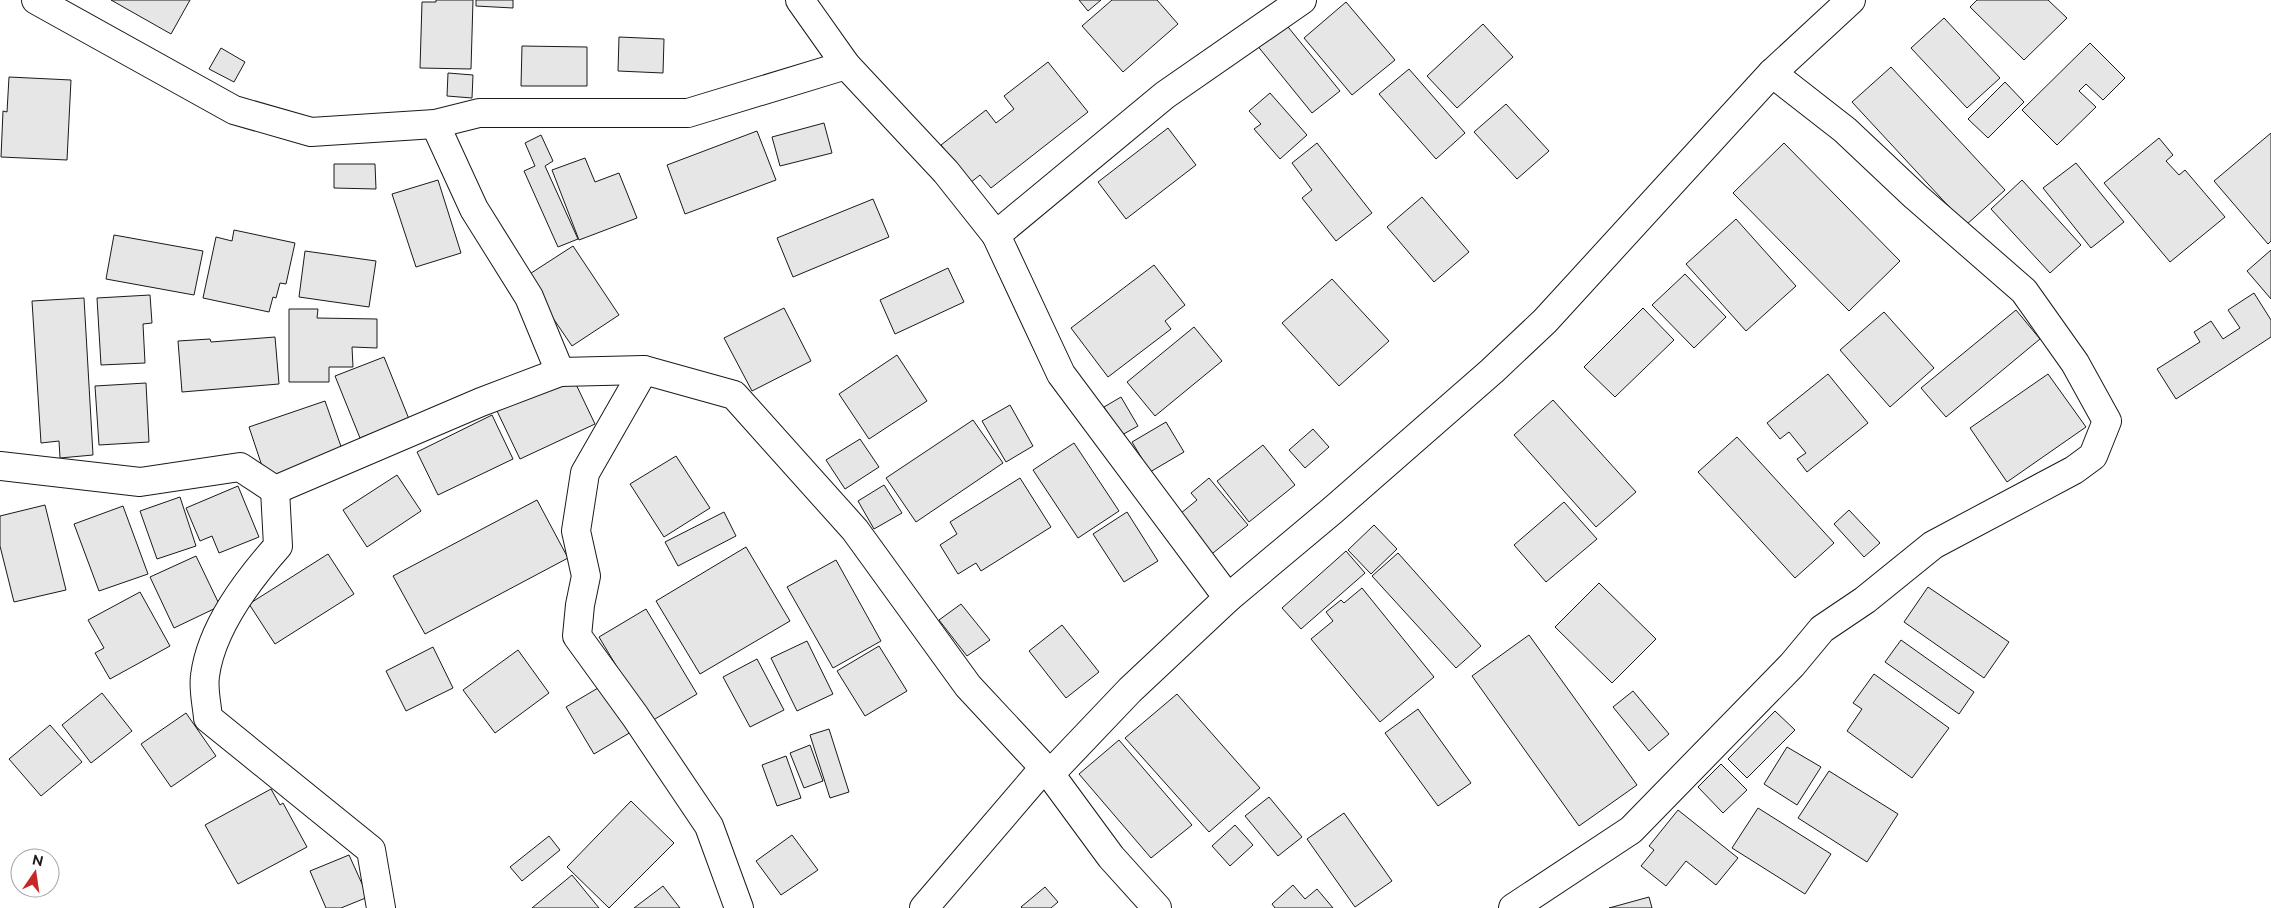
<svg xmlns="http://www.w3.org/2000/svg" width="2271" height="908" font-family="Raleway,sans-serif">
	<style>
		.building { fill: #e6e6e6; stroke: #1a1a1a }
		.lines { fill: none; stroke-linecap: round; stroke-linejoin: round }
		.minor-casing { stroke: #1a1a1a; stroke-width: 30 }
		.minor { stroke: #fff; stroke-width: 28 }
	</style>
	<rect width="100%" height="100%" fill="#fff"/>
	<g class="building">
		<polygon points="111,0 190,0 171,34"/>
		<polygon points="436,0 473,0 471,69 420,68 422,2 436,2"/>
		<polygon points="476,0 513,0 513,8 476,6"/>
		<polygon points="1079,0 1101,0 1088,11"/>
		<polygon points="1112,0 1157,0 1178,24 1123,72 1082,26"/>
		<polygon points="1977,0 2048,0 2067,18 2024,60 1970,7"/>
		<polygon points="1346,2 1395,60 1352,95 1304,38"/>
		<polygon points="1944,18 2000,78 1967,108 1911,48"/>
		<polygon points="1284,22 1340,91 1312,113 1256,44"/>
		<polygon points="1483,24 1513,57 1457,108 1427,76"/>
		<polygon points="619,37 664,39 663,73 618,71"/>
		<polygon points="2090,43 2125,78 2103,100 2086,84 2079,91 2096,107 2057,145 2022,110"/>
		<polygon points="522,46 587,47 587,86 521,86"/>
		<polygon points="221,48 245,62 234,82 209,69"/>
		<polygon points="1048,62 1088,112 991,188 980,175 970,183 941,145 986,110 996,123 1014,109 1004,96"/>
		<polygon points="1891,67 2005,190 1966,225 1852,102"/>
		<polygon points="1409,69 1465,133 1436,159 1379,94"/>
		<polygon points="448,73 473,75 472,98 447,96"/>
		<polygon points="9,77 71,80 67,160 1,157 3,111 7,112"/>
		<polygon points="2005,82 2024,102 1988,138 1968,119"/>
		<polygon points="1270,93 1307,135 1280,159 1254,129 1261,124 1249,111"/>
		<polygon points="1506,104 1549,151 1517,179 1474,132"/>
		<polygon points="824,123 832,153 780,166 772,137"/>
		<polygon points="1168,128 1196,165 1126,219 1098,182"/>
		<polygon points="757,131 776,180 685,214 667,165"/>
		<polygon points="2271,133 2271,241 2268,244 2214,181"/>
		<polygon points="541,135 553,161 545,166 578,239 558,247 524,171 535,166 525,143"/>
		<polygon points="2159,138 2173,155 2166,161 2179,175 2185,170 2225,217 2170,262 2104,183"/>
		<polygon points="1317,143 1372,213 1336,241 1302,198 1312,190 1292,163"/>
		<polygon points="1784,143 1900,261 1849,311 1733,193"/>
		<polygon points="585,158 595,182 619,173 637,218 579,240 552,170"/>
		<polygon points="2076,163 2124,222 2091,248 2043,188"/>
		<polygon points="334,164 375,164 376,189 334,188"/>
		<polygon points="438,180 461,253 416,267 392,194"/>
		<polygon points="2022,180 2081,245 2050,273 1991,209"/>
		<polygon points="1422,197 1469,252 1434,282 1387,227"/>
		<polygon points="873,199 889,237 793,277 777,238"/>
		<polygon points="1736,219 1796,286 1746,331 1686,264"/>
		<polygon points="234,230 295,243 286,284 280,283 276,298 273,297 269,312 203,298 216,237 232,241"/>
		<polygon points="114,235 203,251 194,295 106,279"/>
		<polygon points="573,246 619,315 572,346 525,277"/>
		<polygon points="2271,250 2271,299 2247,271"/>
		<polygon points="305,251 376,261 369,307 299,297"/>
		<polygon points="1154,265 1185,305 1165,321 1171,329 1108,377 1071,328"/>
		<polygon points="948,268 964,302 895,334 880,300"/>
		<polygon points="1685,274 1726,317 1694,348 1652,305"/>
		<polygon points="1332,279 1389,341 1339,386 1282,323"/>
		<polygon points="2254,293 2271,320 2271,337 2176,399 2157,369 2200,342 2194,332 2211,321 2223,339 2240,328 2228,310"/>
		<polygon points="150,295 152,323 143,324 145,363 101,365 97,298"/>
		<polygon points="84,298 93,455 60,458 59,441 41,443 32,301"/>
		<polygon points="784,308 811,361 752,391 724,338"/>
		<polygon points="1643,308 1674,340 1615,397 1584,367"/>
		<polygon points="289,309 318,309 317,318 377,319 377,348 352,347 353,367 329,367 329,382 289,382"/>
		<polygon points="2016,310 2040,339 1946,417 1921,388"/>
		<polygon points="1884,312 1934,368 1890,407 1840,350"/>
		<polygon points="1194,327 1222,361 1155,416 1127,382"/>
		<polygon points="275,337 279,384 182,392 178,341 210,339 211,342"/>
		<polygon points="897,355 927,401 869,439 839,394"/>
		<polygon points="384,357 409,419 360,438 335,376"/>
		<polygon points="1828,374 1868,423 1807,472 1797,459 1806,453 1789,432 1780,439 1767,423"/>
		<polygon points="2048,374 2086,427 2007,482 1970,428"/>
		<polygon points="572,376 595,424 520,459 497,411"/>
		<polygon points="146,383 149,442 99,445 95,386"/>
		<polygon points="1121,397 1138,426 1120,436 1104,407"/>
		<polygon points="1553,400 1636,492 1596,527 1514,435"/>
		<polygon points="325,401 344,455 267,481 249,427"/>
		<polygon points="1010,405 1033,446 1006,462 982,421"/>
		<polygon points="492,415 513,459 438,495 417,452"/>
		<polygon points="973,420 1003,463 916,522 886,478"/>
		<polygon points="1166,422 1184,452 1150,472 1132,442"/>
		<polygon points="1313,429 1329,447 1305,468 1289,450"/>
		<polygon points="1737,437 1834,543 1795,578 1698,472"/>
		<polygon points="860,439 879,467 845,489 826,460"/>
		<polygon points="1074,443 1119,511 1078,538 1033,470"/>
		<polygon points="1263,445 1295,485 1249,522 1217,481"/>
		<polygon points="676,456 710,508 664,537 630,484"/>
		<polygon points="397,475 421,511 367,547 343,510"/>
		<polygon points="1020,478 1051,527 981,571 976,563 958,574 940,545 957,534 950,522"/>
		<polygon points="1209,478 1248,525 1208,557 1175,518 1197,500 1191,493"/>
		<polygon points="884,485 902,513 874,529 858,501"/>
		<polygon points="238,486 259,537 219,553 212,536 200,541 186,508"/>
		<polygon points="180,497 196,546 157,559 140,511"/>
		<polygon points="537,500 568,558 425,634 393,576"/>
		<polygon points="1564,502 1597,539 1546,582 1514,545"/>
		<polygon points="45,505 66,590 14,602 0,546 0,516"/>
		<polygon points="123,506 148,574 99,591 74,524"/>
		<polygon points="1849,510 1880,543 1864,557 1834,524"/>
		<polygon points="724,512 736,536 678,566 665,542"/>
		<polygon points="1127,512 1158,561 1124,582 1093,534"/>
		<polygon points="1374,525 1397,549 1371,574 1348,550"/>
		<polygon points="746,547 790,621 700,674 656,601"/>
		<polygon points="1346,551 1365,573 1301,629 1282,608"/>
		<polygon points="1398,553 1481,646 1456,668 1372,576"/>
		<polygon points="328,554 354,594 275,644 249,604"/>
		<polygon points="196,556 220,606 174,628 150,577"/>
		<polygon points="836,560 881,641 833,668 787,587"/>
		<polygon points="1599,583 1656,639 1612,683 1555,627"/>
		<polygon points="1928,587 2009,642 1984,678 1904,622"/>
		<polygon points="1362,588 1434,677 1380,722 1311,639 1333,621 1326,612 1341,600 1344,603"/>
		<polygon points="140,592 170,646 110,679 95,653 104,648 88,620"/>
		<polygon points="961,604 990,640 967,656 939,620"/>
		<polygon points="646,609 697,694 650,722 599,637"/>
		<polygon points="1062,625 1099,672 1066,698 1029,651"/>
		<polygon points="1529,635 1637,785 1579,826 1472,676"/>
		<polygon points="1901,640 1974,692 1959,714 1885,662"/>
		<polygon points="807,641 833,694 797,711 771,658"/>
		<polygon points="879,646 907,691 865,716 837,671"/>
		<polygon points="433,647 453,688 406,711 386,671"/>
		<polygon points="518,650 549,693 495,733 463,690"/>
		<polygon points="757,659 784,710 750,727 723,677"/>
		<polygon points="1874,674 1949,728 1912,778 1847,731 1862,709 1853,703"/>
		<polygon points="603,685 631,732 594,754 566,707"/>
		<polygon points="1633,691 1669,734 1649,751 1613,707"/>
		<polygon points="102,693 132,731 91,763 62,725"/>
		<polygon points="1177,694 1260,788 1209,832 1125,738"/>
		<polygon points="1418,709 1471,783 1438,806 1385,733"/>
		<polygon points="1775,711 1795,730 1747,778 1728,759"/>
		<polygon points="186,713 216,756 171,787 141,744"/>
		<polygon points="50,725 82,762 41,796 9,759"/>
		<polygon points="829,729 849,792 830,798 810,735"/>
		<polygon points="1119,740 1192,825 1151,858 1079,774"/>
		<polygon points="810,745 823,781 804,788 790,753"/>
		<polygon points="1787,747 1821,767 1797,805 1764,784"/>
		<polygon points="786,756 801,798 777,806 762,765"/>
		<polygon points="1721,764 1747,790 1723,813 1698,787"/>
		<polygon points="1829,771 1898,814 1867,862 1798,818"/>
		<polygon points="271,789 280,805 283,803 307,847 238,884 205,825"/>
		<polygon points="1269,797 1302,837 1278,856 1245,816"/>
		<polygon points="631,801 674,843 609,908 567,867"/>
		<polygon points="1758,808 1831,854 1805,894 1732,848"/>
		<polygon points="1678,810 1738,858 1716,885 1686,861 1666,886 1641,866 1654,850 1649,846"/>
		<polygon points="1344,813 1392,881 1355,907 1307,839"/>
		<polygon points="1235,825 1253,845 1230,866 1212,846"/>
		<polygon points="792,835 818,870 781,895 756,861"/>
		<polygon points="549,836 560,850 522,881 510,867"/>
		<polygon points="349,855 368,897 341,908 326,908 310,871"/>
		<polygon points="572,875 599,908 532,908"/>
		<polygon points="1293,885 1305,899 1317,889 1333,908 1275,908 1272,904"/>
		<polygon points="663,886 680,908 634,908"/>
		<polygon points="1045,887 1058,902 1051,908 1022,908 1021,907"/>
		<polygon points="1649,897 1652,908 1609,908"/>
	</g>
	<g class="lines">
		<defs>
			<g id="minor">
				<polyline points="36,0 234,110 311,132 435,124 479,113 688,113 846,65"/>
				<polyline points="800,0 846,65 946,172 996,235 1061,374 1228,598"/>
				<polyline points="435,124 474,209 529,297 560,372"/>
				<polyline points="996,235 1165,95 1302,0"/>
				<polyline points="644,370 585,473 576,531 586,576 580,605 577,636 635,716 709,826 739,908"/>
				<polyline points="0,466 140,482 240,467 275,490 481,402 560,372 644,370 734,395 855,530 968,686 1050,774 1111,857 1157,908"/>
				<path d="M275,490L278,546C247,581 211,628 205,676C203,689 207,705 208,718L371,850L381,908"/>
				<polyline points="1050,774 1130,690 1228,598 1333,510 1492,371 1545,321 1772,73 1851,0"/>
				<polyline points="924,908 1043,769"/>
				<polyline points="1513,908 1631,830 1792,665 1822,629 1865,600 1933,545 2074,470 2093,456 2107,421 2075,363 2024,291 1915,196 1845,130 1772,73"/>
			</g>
		</defs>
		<use href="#minor" class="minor-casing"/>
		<use href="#minor" class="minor"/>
	</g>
	<g transform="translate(35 873) rotate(13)"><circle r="24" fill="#ffffff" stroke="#a3a3a3"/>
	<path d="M0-4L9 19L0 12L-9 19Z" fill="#c62828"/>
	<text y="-8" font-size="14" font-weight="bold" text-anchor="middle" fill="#1a1a1a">N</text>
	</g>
</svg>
